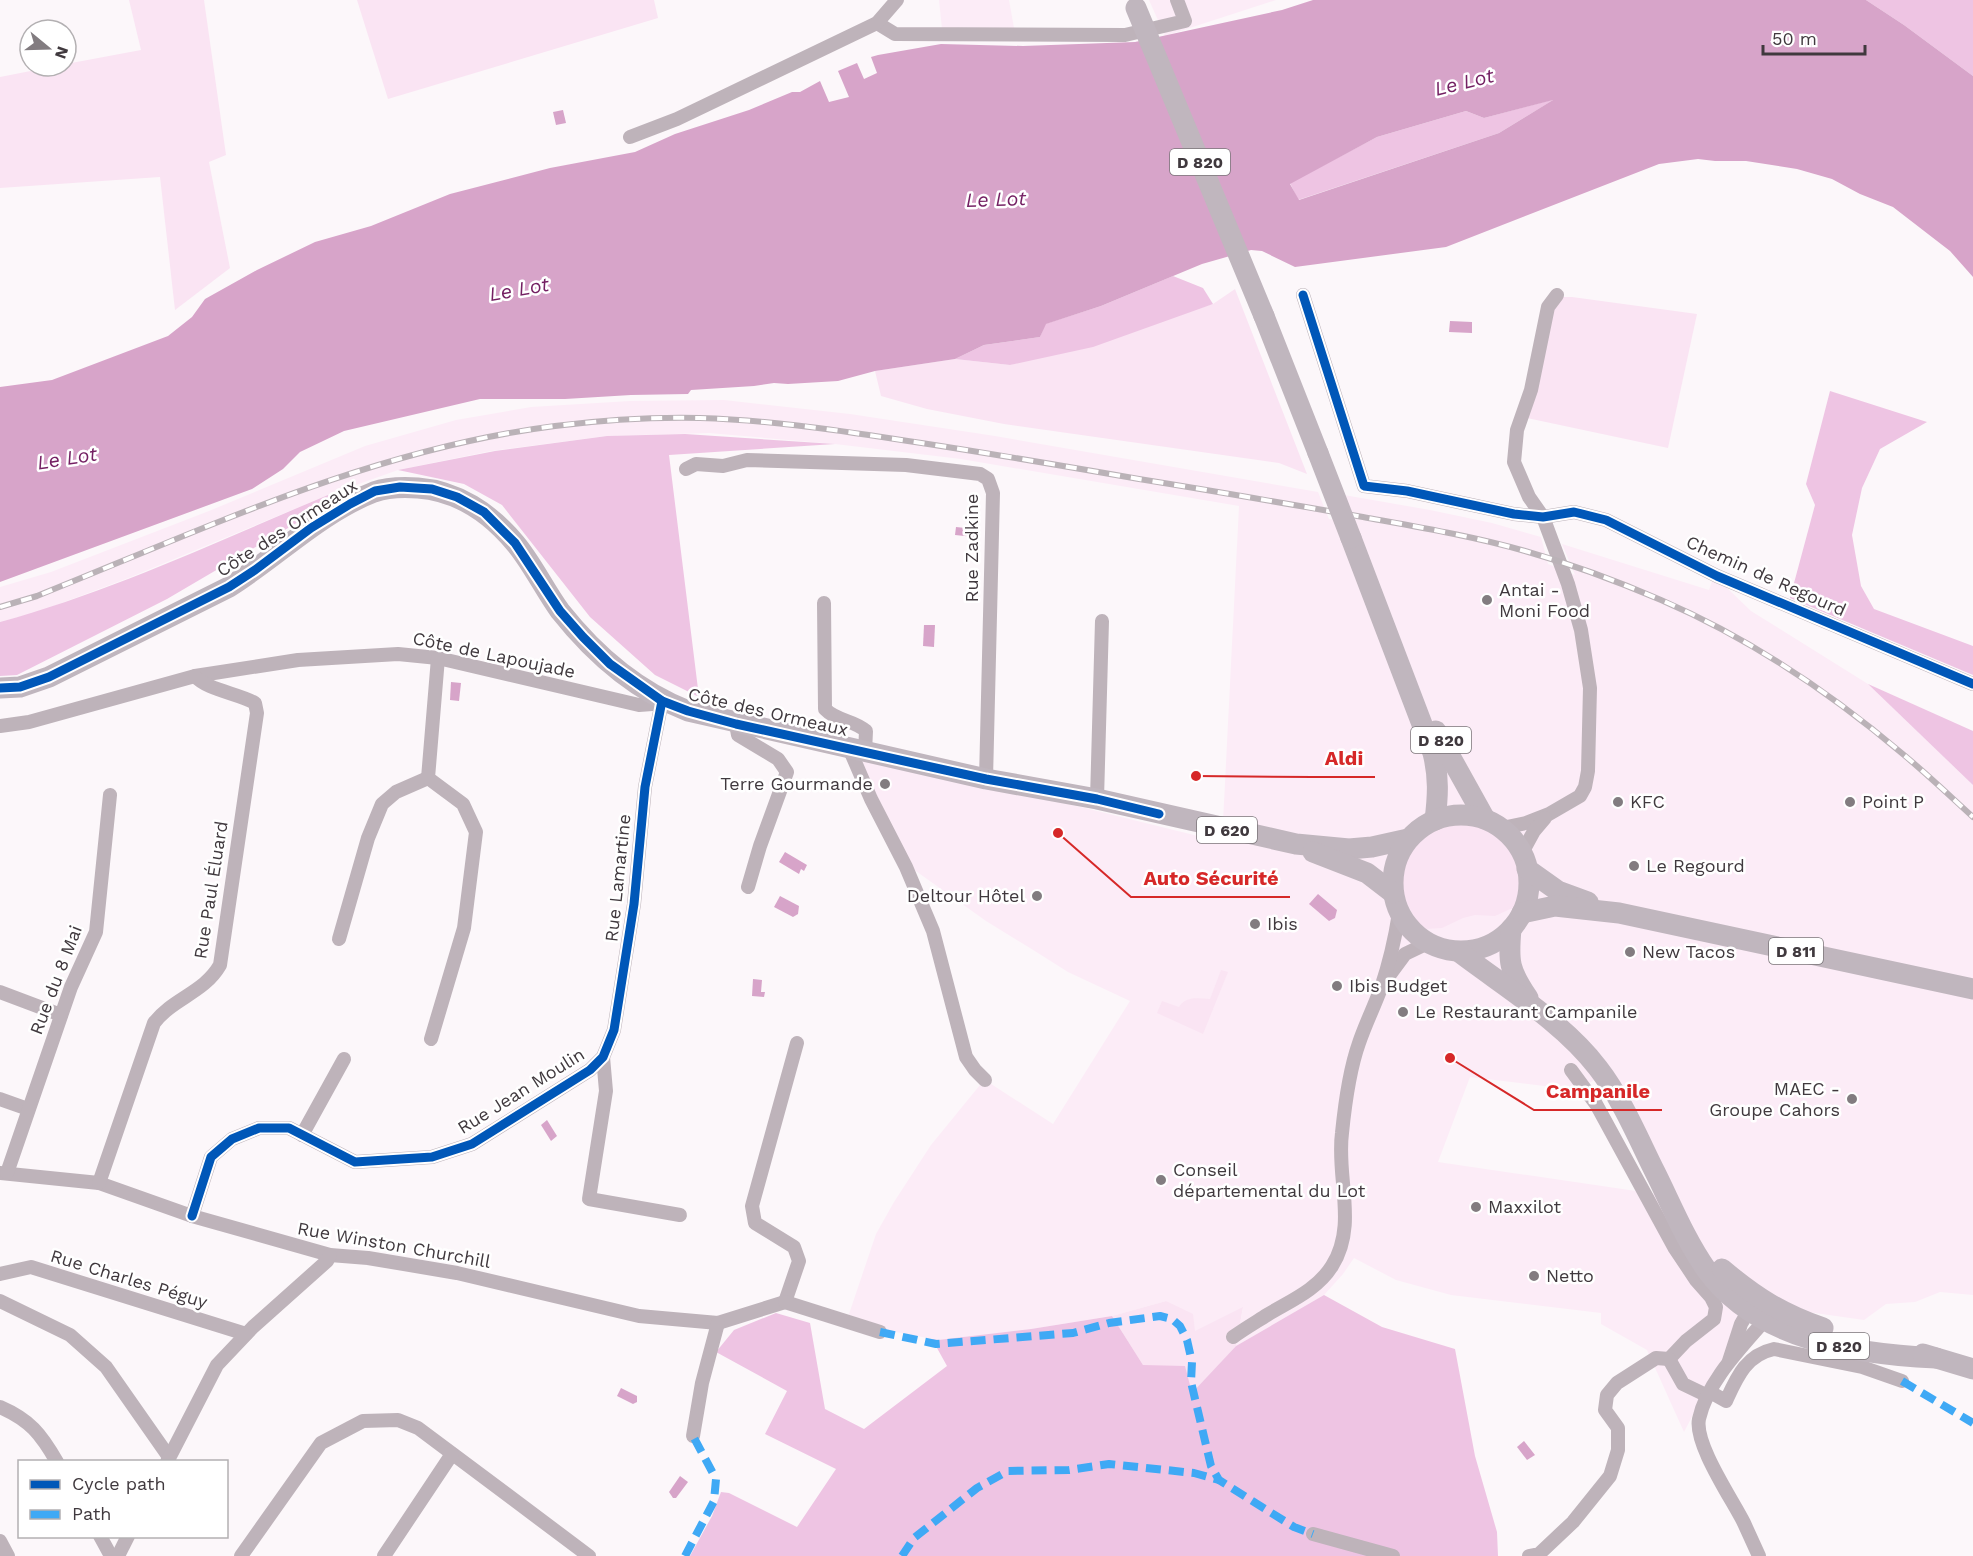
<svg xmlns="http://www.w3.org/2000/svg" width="1973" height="1556" font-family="'Work Sans',sans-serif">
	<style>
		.built { fill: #fcecf7; fill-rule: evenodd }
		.green { fill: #fae4f3 }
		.forest { fill: #eec4e3 }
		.water { fill: #d7a4c9; fill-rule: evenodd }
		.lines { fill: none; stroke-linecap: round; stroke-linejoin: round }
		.street { stroke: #beb3ba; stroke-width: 14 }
		.primary { stroke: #c0b6be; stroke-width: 21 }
		.rail-casing { stroke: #bab2b7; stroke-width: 6 }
		.rail { stroke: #fff; stroke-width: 4; stroke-dasharray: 11; stroke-linecap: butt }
		.primary-bridge { stroke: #c0b6be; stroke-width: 21 }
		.quiet { stroke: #3fa9f5; stroke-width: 8; stroke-dasharray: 15 8; stroke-linecap: butt }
		.cycleway-casing { stroke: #fff; stroke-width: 13 }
		.cycleway { stroke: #0057b8; stroke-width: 9 }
		.poi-dot { fill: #827c80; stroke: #fff; stroke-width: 2 }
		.labels { text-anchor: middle; stroke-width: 5; stroke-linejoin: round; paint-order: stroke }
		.shield { fill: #fff; stroke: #797478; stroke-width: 1.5 }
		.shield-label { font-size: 16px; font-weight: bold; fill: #40393e }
		.street-label { font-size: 18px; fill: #40393e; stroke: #fff }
		.poi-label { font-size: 18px; fill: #40393e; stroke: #fff; text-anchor: start }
		.water-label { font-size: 20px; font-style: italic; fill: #742063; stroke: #fff }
		.leader { fill: none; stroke: #d62828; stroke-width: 2 }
		.callout-dot { fill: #d62828; stroke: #fff; stroke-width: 2 }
		.callout-label { font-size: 20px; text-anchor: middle; font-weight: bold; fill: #d62828; stroke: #fff; stroke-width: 5; stroke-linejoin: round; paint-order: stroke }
	</style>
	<rect width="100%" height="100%" fill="#fcf7fa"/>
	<g class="built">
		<polygon points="939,0 1009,0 1014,28 942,29"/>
		<polygon points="1149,0 1276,0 1165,36"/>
		<path d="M724,400L850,414L995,436L1318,492L1329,519L1355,522L1344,495L1430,510L1492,523L1541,537L1548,564L1575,575L1562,544L1709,590L1712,581L1725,586L1751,611L1868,684L1973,785V1295L1940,1292L1915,1302L1886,1304L1864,1320L1751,1304L1684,1432L1647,1350L1601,1324V1313L1451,1295L1396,1280L1354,1258L1343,1274L1324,1295L1236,1346L1243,1308L1195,1332L1166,1301L1112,1316L1031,1329L938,1340L885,1330L848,1317L876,1234L894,1202L931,1145L980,1085L983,1087L988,1082L1053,1124L1130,1001L1068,972L1030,948L986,921L906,864L854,755L1085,808L1222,842L1239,506L961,459L835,444L709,433L607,436L491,451L398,470L328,495L131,577L35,613L0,622V587L51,572L209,511L365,446L456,420L531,407L630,401ZM1605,1074L1663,1195L1438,1162L1470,1077L1577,1090Z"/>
	</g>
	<g class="green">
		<polygon points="129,0 204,0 226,155 209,162 230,268 175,310 160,177 0,188 0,77 56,66 66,66 66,64 141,50"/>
		<polygon points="357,0 654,0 658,18 388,99"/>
		<polygon points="1235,289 1307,474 1279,463 1004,424 927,409 881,396 875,371 955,359 1010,365 1213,304"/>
		<polygon points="1561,297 1572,297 1697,314 1668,448 1527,418 1552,306"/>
		<path d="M1460,820C1507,822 1534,859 1519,905L1495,916L1475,915L1463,918L1442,928L1425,929C1383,888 1403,830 1460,820Z"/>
		<path d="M1221,970L1228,972L1203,1034L1157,1013L1162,1001L1179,1007C1185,996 1198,998 1210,999Z"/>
		<polygon points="1166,1301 1193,1314 1195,1331 1243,1307 1236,1346 1192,1394 1143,1365 1112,1316"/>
	</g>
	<g class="forest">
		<polygon points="1866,0 1973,0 1973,76 1904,25"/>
		<polygon points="1555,99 1499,133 1298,200 1290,183 1377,137 1466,111 1484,118"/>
		<polygon points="1173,276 1203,288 1213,304 1093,347 1010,365 955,359 984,345 1040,337 1045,324 1101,306"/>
		<polygon points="1830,391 1927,422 1880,449 1862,488 1852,535 1861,586 1874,609 1973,646 1973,675 1790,598 1815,505 1806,484"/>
		<polygon points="685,434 835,444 669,455 699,697 655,675 590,617 502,505 464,484 398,470 495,451 607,436"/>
		<path d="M328,495L334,501L167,599L17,675L0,676V622C113,591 220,540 328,495Z"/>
		<polygon points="1868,684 1973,731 1973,785"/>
		<polygon points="1324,1295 1382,1327 1455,1349 1475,1456 1497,1532 1498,1556 690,1556 712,1516 721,1492 729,1493 797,1527 836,1469 765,1434 787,1391 716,1352 734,1330 776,1313 810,1323 825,1409 864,1429 947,1366 932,1339 938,1340 1031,1329 1112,1316 1143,1365 1185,1366 1192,1393 1236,1346"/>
	</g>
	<g class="water">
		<path d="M1313,0H1866L1904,25L1973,76V277L1950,251L1893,207L1860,194L1832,179L1797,169L1746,161H1715L1698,159L1659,164L1446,247L1295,267L1262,251L1251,250L1202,264L1101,306L1046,324L1040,337L984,345L955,359L875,371L838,381L788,384L774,383L754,386L691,390L688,394L631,395L565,399H480L344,431L300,452L283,469L252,489L0,582V387L52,380L168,336L192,317L205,299L257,270L315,242L371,226L450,194L550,168L635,152L675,134L749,110L792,92H800L820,81L829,102L849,97L838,71L857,63L864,79L877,73L871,57L878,55L941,44L1023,46L1135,42L1282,10ZM1553,100L1499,133L1299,200L1290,184L1377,137L1466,111L1484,118Z"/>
		<polygon points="563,110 566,123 556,125 553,112"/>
		<polygon points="1450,321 1472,322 1472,333 1449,332"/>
		<polygon points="956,527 975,529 974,537 955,535"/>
		<polygon points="924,625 935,625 934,647 923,646"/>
		<polygon points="451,682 461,683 459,701 450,700"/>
		<polygon points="785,852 807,865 804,871 801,869 799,874 779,862"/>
		<polygon points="1318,894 1337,910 1335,918 1329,921 1309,904"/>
		<polygon points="780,896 799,906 798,914 793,917 774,907"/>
		<polygon points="753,979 762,980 761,992 765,992 764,997 752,996"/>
		<polygon points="547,1120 557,1136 551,1141 541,1125"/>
		<polygon points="621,1388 637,1396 637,1402 633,1404 617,1396"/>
		<polygon points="1524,1441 1535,1455 1527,1460 1517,1447"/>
		<polygon points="680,1476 688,1482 676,1498 673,1498 669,1492"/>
	</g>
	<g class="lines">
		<g class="street">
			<polyline points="877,23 895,34 1125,35 1185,21 1177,0"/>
			<polyline points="630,137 677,119 877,23 897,0"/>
			<polyline points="1303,295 1364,486 1407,491 1514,514 1543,517 1574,512 1606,520 1717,576 1973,684"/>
			<polyline points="686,469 696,464 723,466 747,460 906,465 980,474 988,479 993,493 986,779"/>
			<path d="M824,603L825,709C836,721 854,720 866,731L865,752"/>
			<polyline points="736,724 738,735 778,759 787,772 760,846 748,887"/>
			<polyline points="0,726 29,722 195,676 298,660 398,654 438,658 639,705 652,704 662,701"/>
			<polyline points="849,748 871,799 906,867 933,931 966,1057 975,1070 985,1080"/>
			<polyline points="1097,799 1102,621"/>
			<polyline points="1502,828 1526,823 1549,814 1580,796 1585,787 1588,771 1590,688 1581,630 1568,584 1543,517 1529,497 1514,462 1517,430 1531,390 1548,307 1557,295"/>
			<polyline points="1522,853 1534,831 1545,818"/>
			<polyline points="339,939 368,838 382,804 396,792 428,778"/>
			<polyline points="1388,977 1405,954 1428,943"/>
			<polyline points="0,992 61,1015"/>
			<polyline points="431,1039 464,928 476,832 463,804 428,778 438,658"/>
			<polyline points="603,1057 606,1091 589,1199 680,1215"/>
			<polyline points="1571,1070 1596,1104 1674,1247 1696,1280 1711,1297 1716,1307 1714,1319 1686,1341 1669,1359"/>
			<polyline points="0,1099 28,1109"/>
			<polyline points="302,1135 344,1059"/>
			<polyline points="0,1173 99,1183 192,1216 330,1255 368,1258 457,1273 639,1316 718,1323 785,1302"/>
			<polyline points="7,1173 71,987 96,932 110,795"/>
			<path d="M99,1183L154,1023C173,998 204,993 220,965L257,713L255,703C237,693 207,690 195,676"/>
			<polyline points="192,1216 211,1157 232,1139 259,1128 289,1128 355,1162 432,1157 472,1144 590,1070 603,1057 614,1030 634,904 645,787 662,701"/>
			<polyline points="0,1274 31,1267 246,1334"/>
			<polyline points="0,1301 70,1335 106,1367 169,1457"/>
			<polyline points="785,1302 799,1261 794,1247 755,1223 752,1206 797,1043"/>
			<polyline points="785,1302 880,1332"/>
			<path d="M1233,1337C1244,1329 1256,1322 1267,1315C1290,1301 1317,1290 1332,1266C1358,1225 1336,1177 1342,1133C1345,1103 1349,1071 1359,1043C1365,1025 1374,1007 1381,988C1389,964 1395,939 1399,913"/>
			<polyline points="1669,1359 1683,1384 1708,1396"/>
			<polyline points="1729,1361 1741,1324 1749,1310 1754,1309"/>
			<path d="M1710,1392L1726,1401C1737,1377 1746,1355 1774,1349L1862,1367L1902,1381"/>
			<path d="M0,1407C30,1420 41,1434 57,1462"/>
			<polyline points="693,1436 702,1383 718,1323"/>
			<polyline points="167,1462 217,1365 253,1327 327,1261 330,1255"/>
			<polyline points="1313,1534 1393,1556"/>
			<polyline points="100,1536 111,1556"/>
			<polyline points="0,1541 8,1556"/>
			<polyline points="118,1556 128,1536"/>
			<polyline points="241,1556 321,1443 363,1421 398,1420 418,1428 589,1556"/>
			<polyline points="384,1556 452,1454"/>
			<polyline points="1529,1556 1539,1554 1573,1522 1610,1476 1618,1450 1618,1428 1605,1410 1607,1395 1617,1383 1656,1358 1669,1359"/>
			<path d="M1759,1556C1754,1545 1749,1534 1744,1523C1732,1499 1694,1444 1699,1419C1707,1382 1741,1348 1765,1320L1767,1312"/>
		</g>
		<g class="primary">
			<polyline points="1264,316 1318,453"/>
			<path d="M1351,538L1433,753C1439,777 1438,796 1435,820"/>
			<path d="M0,688L20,687L49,677L229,587C277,557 320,513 374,492C388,487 404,487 418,488C457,491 490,513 515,543C532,563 544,589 560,611C594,654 637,691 688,711L986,779L1097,799L1296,844L1349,849L1372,847L1408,839"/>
			<polyline points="1436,731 1485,819"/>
			<circle cx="1461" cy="883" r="68"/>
			<polyline points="1313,852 1367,873 1393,893"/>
			<polyline points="1527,869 1558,891 1588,902"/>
			<polyline points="1522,913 1555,906 1619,913 1973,989"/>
			<path d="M1511,929C1508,962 1509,970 1528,998"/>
			<path d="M1459,952C1505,987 1563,1022 1598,1068C1622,1099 1638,1138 1655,1172C1671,1204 1685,1239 1706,1269C1756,1340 1855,1354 1936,1358"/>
			<path d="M1722,1269C1755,1297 1782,1314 1823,1328"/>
			<polyline points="1923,1354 1973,1369"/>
		</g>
		<defs>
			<path id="rail" d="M0,607L37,596C206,528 373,449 555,426C603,420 652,417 700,418C765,420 830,429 895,439C976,451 1058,465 1139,479C1214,491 1289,504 1363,517C1418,527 1472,536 1525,551C1571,564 1617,581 1661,600C1749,638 1831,693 1904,755C1928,775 1950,796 1973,817"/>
		</defs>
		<use href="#rail" class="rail-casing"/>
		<use href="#rail" class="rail"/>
		<g class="primary-bridge">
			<polyline points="1136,8 1264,316"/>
			<polyline points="1318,453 1351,538"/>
		</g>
		<g class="quiet">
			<polyline points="880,1332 936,1344 1073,1333 1109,1323 1160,1316 1172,1319 1180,1326 1187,1340 1192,1362 1191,1382 1211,1466 1219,1480 1294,1527 1313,1534"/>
			<polyline points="1902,1381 1973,1423"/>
			<polyline points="685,1556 714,1501 716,1479 693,1436"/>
			<polyline points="902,1556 914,1538 977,1488 1008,1471 1069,1470 1109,1464 1194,1473 1219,1480"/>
		</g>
		<defs>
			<g id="cycleway">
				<polyline points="1303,295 1364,486 1407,491 1514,514 1543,517 1574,512 1606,520 1717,576 1973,684"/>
				<polyline points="0,688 20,687 49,677 229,587 255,570 311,528 350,504 375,491 400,487 432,489 457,497 484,512 515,543 560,611 583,637 610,664 662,701 688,711 736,724 986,779 1097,799 1159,814"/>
				<polyline points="192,1216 211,1157 232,1139 259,1128 289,1128 355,1162 432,1157 472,1144 590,1070 603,1057 614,1030 634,904 645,787 662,701"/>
			</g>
		</defs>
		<use href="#cycleway" class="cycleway-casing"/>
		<use href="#cycleway" class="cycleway"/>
	</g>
	<g class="poi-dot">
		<circle cx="1487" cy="600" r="6"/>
		<circle cx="885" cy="784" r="6"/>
		<circle cx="1618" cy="802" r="6"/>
		<circle cx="1850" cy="802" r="6"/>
		<circle cx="1634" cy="866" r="6"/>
		<circle cx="1037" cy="896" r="6"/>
		<circle cx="1255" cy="924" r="6"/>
		<circle cx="1630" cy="952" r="6"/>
		<circle cx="1337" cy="986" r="6"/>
		<circle cx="1403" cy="1012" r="6"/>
		<circle cx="1852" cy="1099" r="6"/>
		<circle cx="1161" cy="1180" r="6"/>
		<circle cx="1476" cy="1207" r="6"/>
		<circle cx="1534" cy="1276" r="6"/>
	</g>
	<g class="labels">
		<g class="shield">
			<rect x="1170" y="149" width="60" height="26" rx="4.5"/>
			<rect x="1411" y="727" width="60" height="26" rx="4.5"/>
			<rect x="1197" y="817" width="60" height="26" rx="4.5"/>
			<rect x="1769" y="938" width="54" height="26" rx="4.5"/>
			<rect x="1809" y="1333" width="60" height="26" rx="4.5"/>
		</g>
		<g class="shield-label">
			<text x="1200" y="168">D 820</text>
			<text x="1441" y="746">D 820</text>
			<text x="1227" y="836">D 620</text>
			<text x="1796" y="957">D 811</text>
			<text x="1839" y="1352">D 820</text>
		</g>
		<g class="street-label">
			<text transform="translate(287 528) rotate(-33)" y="6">Côte des Ormeaux</text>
			<text transform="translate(972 548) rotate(-90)" y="6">Rue Zadkine</text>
			<text transform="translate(1766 576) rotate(24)" y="6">Chemin de Regourd</text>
			<text transform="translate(494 655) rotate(12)" y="6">Côte de Lapoujade</text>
			<text transform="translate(768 712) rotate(13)" y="6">Côte des Ormeaux</text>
			<text transform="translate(618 878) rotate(-84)" y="6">Rue Lamartine</text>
			<text transform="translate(211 890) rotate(-81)" y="6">Rue Paul Éluard</text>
			<text transform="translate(56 980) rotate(-69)" y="6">Rue du 8 Mai</text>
			<text transform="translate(521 1091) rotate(-32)" y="6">Rue Jean Moulin</text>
			<text transform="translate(394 1245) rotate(10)" y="6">Rue Winston Churchill</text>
			<text transform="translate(129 1279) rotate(17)" y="6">Rue Charles Péguy</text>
		</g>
		<g class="poi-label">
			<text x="1499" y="596">Antai -<tspan x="1499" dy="21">Moni Food</tspan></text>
			<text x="873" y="790" text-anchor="end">Terre Gourmande</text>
			<text x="1630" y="808">KFC</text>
			<text x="1862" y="808">Point P</text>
			<text x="1646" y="872">Le Regourd</text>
			<text x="1025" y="902" text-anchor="end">Deltour Hôtel</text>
			<text x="1267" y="930">Ibis</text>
			<text x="1642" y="958">New Tacos</text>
			<text x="1349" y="992">Ibis Budget</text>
			<text x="1415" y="1018">Le Restaurant Campanile</text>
			<text x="1840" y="1095" text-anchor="end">MAEC -<tspan x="1840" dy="21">Groupe Cahors</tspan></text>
			<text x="1173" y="1176">Conseil<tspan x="1173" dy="21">départemental du Lot</tspan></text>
			<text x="1488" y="1213">Maxxilot</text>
			<text x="1546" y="1282">Netto</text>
		</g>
		<g class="water-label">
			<text transform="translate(1464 82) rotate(-14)" y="7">Le Lot</text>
			<text transform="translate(996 199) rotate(-2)" y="7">Le Lot</text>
			<text transform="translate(519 289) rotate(-10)" y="7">Le Lot</text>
			<text transform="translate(67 458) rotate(-9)" y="7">Le Lot</text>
		</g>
	</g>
	<path class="leader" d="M1196 776L1313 777H1375M1058 833L1131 897H1290M1450 1058L1534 1110H1662"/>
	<g class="callout-dot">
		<circle cx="1196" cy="776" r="6"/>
		<circle cx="1058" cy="833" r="6"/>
		<circle cx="1450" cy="1058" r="6"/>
	</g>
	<g class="callout-label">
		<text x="1344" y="765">Aldi</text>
		<text x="1211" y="885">Auto Sécurité</text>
		<text x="1598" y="1098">Campanile</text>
	</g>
	<rect x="18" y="1460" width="210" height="78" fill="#ffffff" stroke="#b3b0b2" stroke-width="1.5"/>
	<rect x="30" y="1480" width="30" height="9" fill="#0057b8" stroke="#b3b0b2" stroke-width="1.5"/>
	<text x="72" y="1490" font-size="18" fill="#40393e">Cycle path</text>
	<rect x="30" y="1510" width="30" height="9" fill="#3fa9f5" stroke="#b3b0b2" stroke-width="1.5"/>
	<text x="72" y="1520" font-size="18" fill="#40393e">Path</text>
	<g transform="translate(48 48) rotate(109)"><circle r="28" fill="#ffffff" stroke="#b3b0b2" stroke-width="1.5"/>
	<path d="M0-4.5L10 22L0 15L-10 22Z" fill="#827c80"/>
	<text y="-9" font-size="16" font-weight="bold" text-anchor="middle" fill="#40393e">N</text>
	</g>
	<path d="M1763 45v9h102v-9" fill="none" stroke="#40393e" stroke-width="3"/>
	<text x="1772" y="45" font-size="18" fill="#40393e" stroke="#ffffff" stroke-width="4.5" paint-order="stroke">50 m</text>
</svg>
